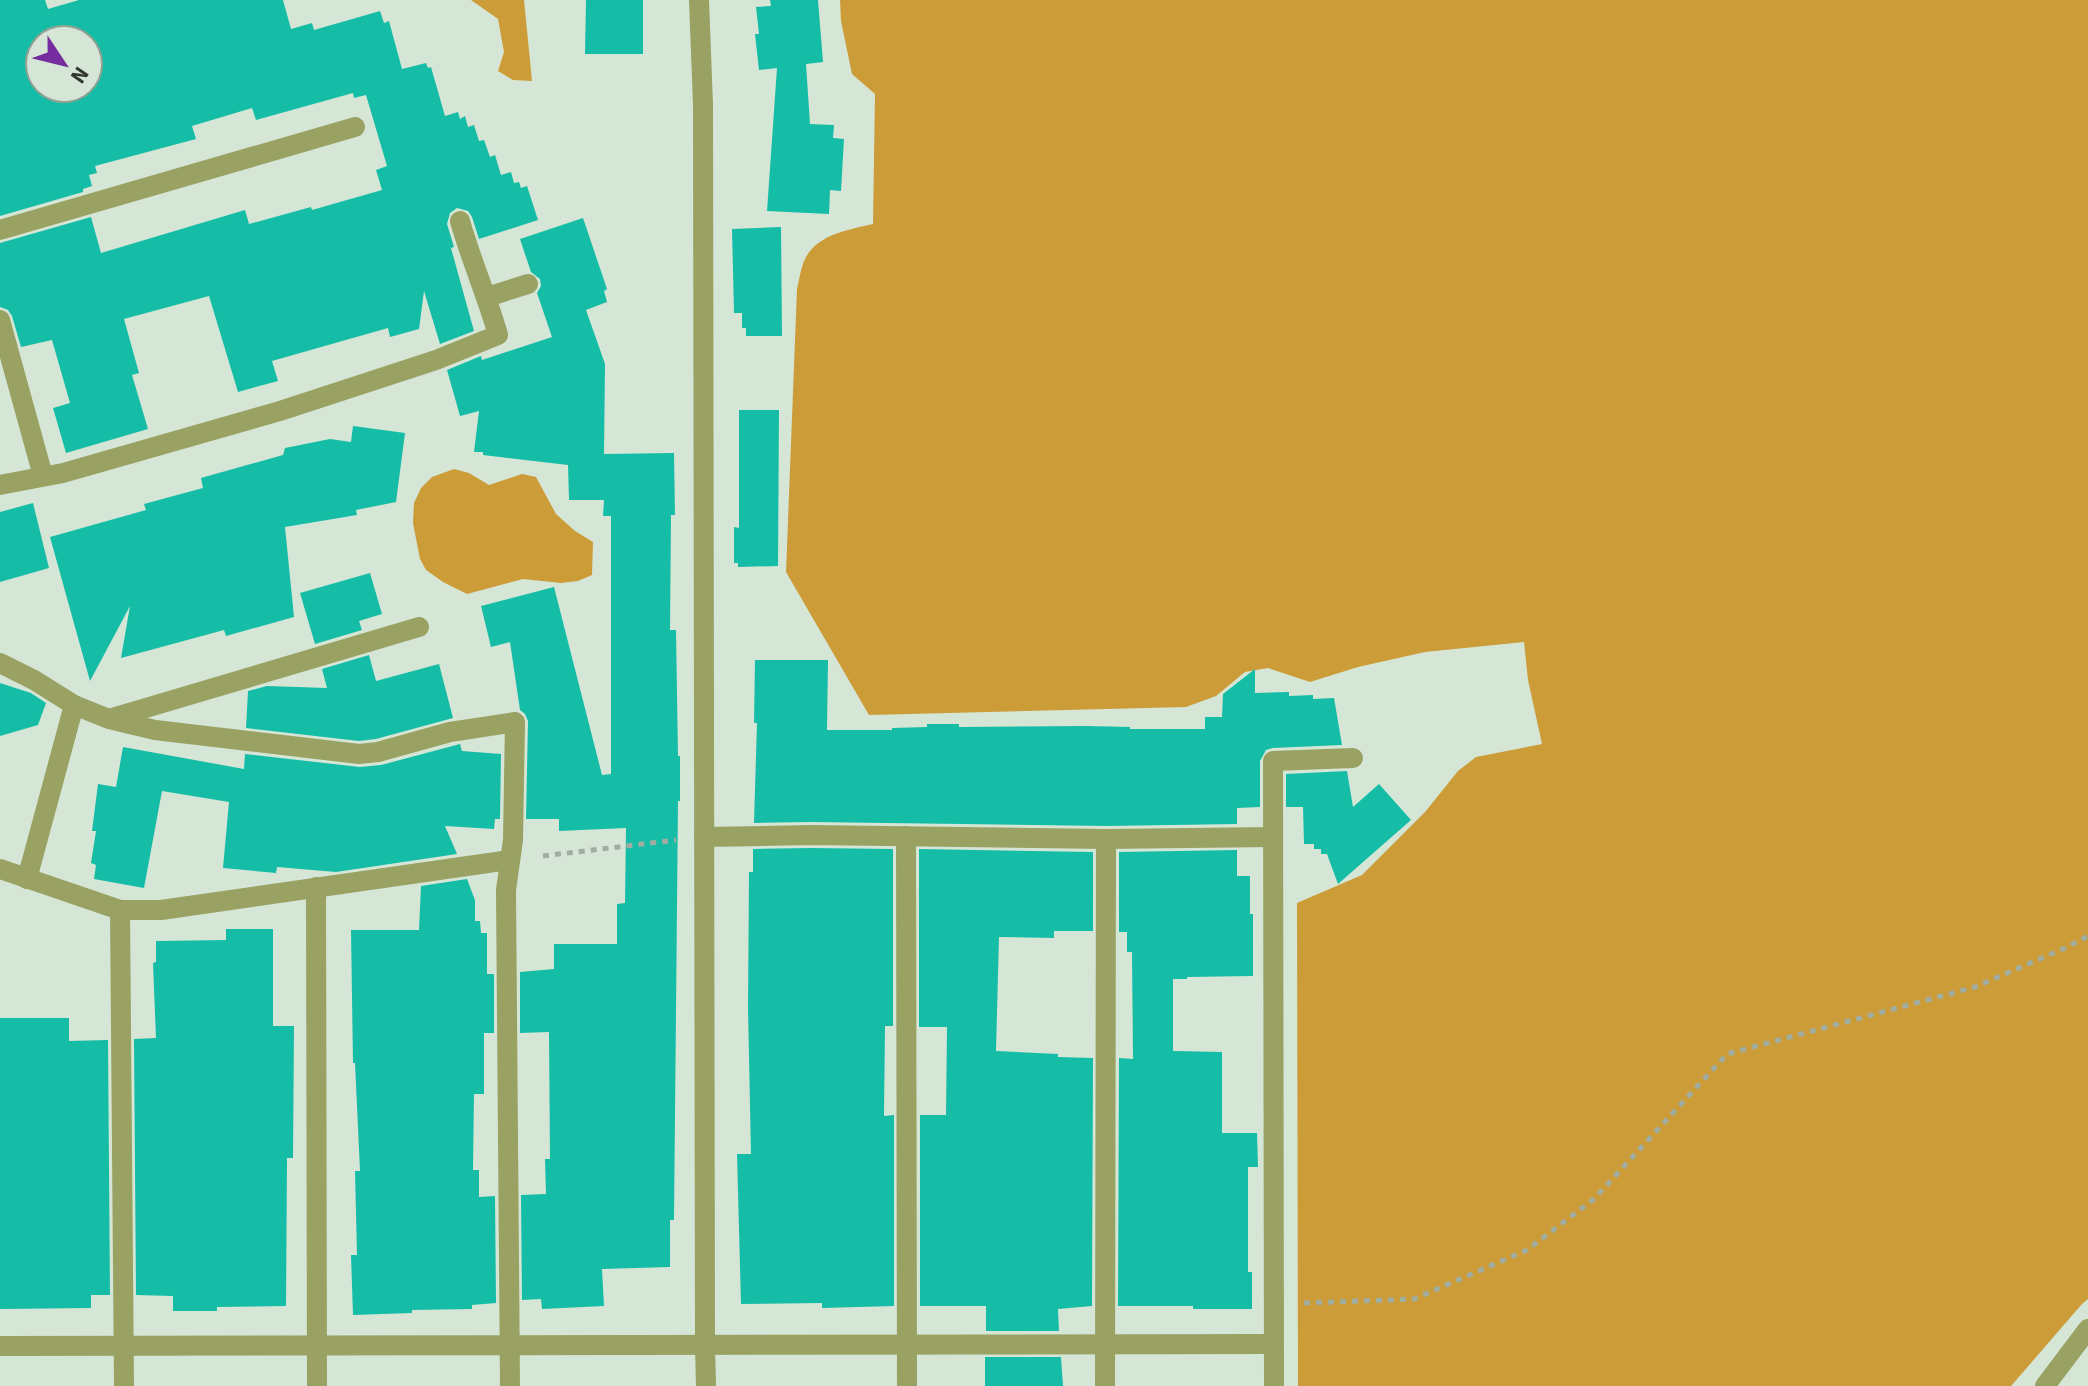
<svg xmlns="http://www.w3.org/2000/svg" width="2088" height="1386" font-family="'Source Sans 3',sans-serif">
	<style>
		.forest { fill: #cc9c38 }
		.building { fill: #15bda6; fill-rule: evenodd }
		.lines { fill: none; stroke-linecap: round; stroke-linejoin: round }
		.path { stroke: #a0ada0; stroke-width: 5; stroke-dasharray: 6 6; stroke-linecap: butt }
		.minor { stroke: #99a163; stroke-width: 20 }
		.tertiary { stroke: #99a163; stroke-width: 20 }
	</style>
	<rect width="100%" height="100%" fill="#d5e6d6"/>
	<g class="forest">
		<polygon points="471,0 524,0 532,81 513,80 498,71 504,52 498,19"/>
		<path d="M840,0H2088V1299L2082,1304L2011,1386H1298L1297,903L1362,875L1425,812L1458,771L1476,757L1542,744L1528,680L1524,642L1425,652L1358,667L1310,682L1268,668L1245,672L1216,696L1186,707L869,715L786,572L797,289C799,281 800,272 803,264C813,235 847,230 873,224L875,94L852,74L841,21Z"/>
		<polygon points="454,469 469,473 489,485 522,474 536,477 556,514 575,531 593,542 592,575 578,581 561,583 523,579 467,594 443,582 426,570 420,559 413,523 414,503 421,488 432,477"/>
	</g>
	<g class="building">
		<path d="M0,0H45L48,9L79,0H283L291,29L312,23L314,30L380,11L384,23L389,21L402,69L426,63L428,68L431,67L445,116L458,112L460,119L465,116L468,127L474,125L479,141L484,140L490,157L495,155L501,175L511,172L514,183L519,182L521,188L527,186L538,220L479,239L472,217L468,211L457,208L450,213L447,224L454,247L451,248L474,331L440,344L424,291L419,329L390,337L388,328L272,361L278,381L238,392L209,296L124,319L139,373L132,375L148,429L66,453L53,408L70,403L52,340L21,347L12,316L8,310L0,307V243L91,217L101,253L245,210L249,224L311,207L312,210L382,190L376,170L387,166L366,95L354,98L353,93L256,120L252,108L192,126L196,139L95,166L97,173L89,175L92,186L83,189V192L0,216ZM40,40H88V88H40Z"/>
		<polygon points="586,0 643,0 643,54 585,54"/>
		<polygon points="770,0 818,0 823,62 806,64 810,124 834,125 833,138 844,139 841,191 830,190 829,214 767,211 777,68 759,70 755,34 759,34 756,7 771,6"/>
		<polygon points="583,218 607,289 604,291 607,302 586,310 605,364 604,454 674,453 675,515 671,515 670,630 676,630 678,756 680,756 680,801 678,801 674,1220 670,1220 670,1267 602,1269 604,1306 542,1309 541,1299 522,1300 521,1195 546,1194 545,1159 550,1159 549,1032 520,1033 520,972 554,969 554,944 617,944 617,904 625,903 626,828 559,831 559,819 526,819 528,721 525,714 520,710 510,642 491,647 481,606 554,587 602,775 611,774 611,516 603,516 604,500 569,500 568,465 483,455 483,452 474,452 479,411 460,416 447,370 481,356 482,360 552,337 537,293 541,286 540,279 531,272 520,239"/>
		<polygon points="781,227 782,336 746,336 746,328 742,328 742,313 734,313 732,229"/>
		<polygon points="739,410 779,410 778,566 738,567 738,563 734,563 734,527 739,528"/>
		<polygon points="353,426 405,433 396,502 356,510 357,515 285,527 294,617 226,636 224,630 121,658 130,606 90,681 50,537 146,510 144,504 203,488 201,478 283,455 285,448 330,439 351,442"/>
		<polygon points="33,503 49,568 0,582 0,512"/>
		<polygon points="370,573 382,614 359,621 362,630 315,644 300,593"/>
		<polygon points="369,655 376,681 439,664 453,718 376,739 359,741 246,728 248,691 267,686 327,688 322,669"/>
		<polygon points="755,660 828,660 827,730 892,730 892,728 927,727 927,724 959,724 959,727 1087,726 1130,727 1130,729 1205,729 1205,717 1222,717 1223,694 1255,669 1255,693 1289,692 1289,696 1313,695 1313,699 1334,698 1342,745 1273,748 1266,750 1260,761 1260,807 1237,808 1237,824 1106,826 811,822 754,823 757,723 754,723"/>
		<polygon points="0,683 31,693 46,703 38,725 0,736"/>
		<polygon points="460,744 462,751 501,754 500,819 495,819 494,829 445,826 457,854 336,872 277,867 276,873 223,868 229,802 162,791 144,888 94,879 96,865 91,863 96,831 92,831 98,784 116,787 123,747 244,769 245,754 360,767 381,765"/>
		<polygon points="1347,771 1353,807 1379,784 1411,820 1338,884 1327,854 1321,854 1321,849 1314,849 1314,844 1304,844 1303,807 1286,807 1286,774"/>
		<polygon points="811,848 893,849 893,1026 885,1026 884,1116 894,1115 894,1306 822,1308 822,1303 741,1304 737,1154 751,1154 748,1008 749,872 753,872 753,849"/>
		<polygon points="919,849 1093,852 1093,931 1054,931 1054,938 999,937 996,1051 1058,1054 1058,1057 1093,1058 1092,1306 1058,1309 1059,1331 986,1331 986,1306 920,1306 920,1115 946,1115 947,1027 919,1027"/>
		<polygon points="1237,850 1237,876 1250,876 1250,914 1253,914 1253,976 1187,977 1187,979 1173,979 1173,1051 1222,1052 1222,1133 1257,1133 1258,1167 1248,1167 1248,1272 1252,1272 1252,1309 1193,1309 1193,1306 1118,1306 1119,1058 1133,1059 1132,952 1127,952 1127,932 1119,932 1119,852"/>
		<polygon points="467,879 475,900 475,921 480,921 481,933 487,933 487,974 494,974 494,1033 484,1033 484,1094 474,1094 473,1170 479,1170 479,1197 495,1196 496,1303 472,1305 472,1309 412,1310 412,1313 353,1315 351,1255 357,1255 355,1171 360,1171 355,1063 353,1063 351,930 419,930 421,886"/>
		<polygon points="226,929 273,929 273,1026 294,1026 293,1158 287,1158 286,1306 217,1307 217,1311 173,1311 173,1296 136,1295 134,1039 156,1038 153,963 156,962 156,941 226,940"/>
		<polygon points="0,1018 69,1018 69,1041 108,1040 110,1295 91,1295 91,1308 0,1309"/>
		<polygon points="985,1357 1061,1357 1063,1386 985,1386"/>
	</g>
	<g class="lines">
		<g class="path">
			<polyline points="543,856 676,840"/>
			<polyline points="1304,1303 1414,1299 1527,1250 1594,1199 1727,1054 1975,987 2065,948 2088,936"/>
		</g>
		<g class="minor">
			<polyline points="0,230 355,127"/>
			<polyline points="487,297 528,284"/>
			<polyline points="0,320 43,476"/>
			<path d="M0,485L63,473L280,411L436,360L498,335C487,296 471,260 460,221"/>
			<polyline points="0,663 34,680 74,705 109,719 155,730 359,754 378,752 450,732 515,722 513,840 506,890 510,1386"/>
			<polyline points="112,718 419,627"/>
			<polyline points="906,836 907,1386"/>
			<polyline points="704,837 811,835 1106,839 1273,837"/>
			<polyline points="0,869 120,910 161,910 510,860"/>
			<polyline points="27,879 74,705"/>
			<polyline points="316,887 317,1386"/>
			<polyline points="120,910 124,1386"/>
			<polyline points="705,1345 706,1386"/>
			<polyline points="1105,1386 1106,839"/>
			<polyline points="1274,1386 1273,761 1353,758"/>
			<polyline points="2045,1386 2088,1329"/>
		</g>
		<g class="tertiary">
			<polyline points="699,0 703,105 705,1345"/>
			<polyline points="0,1346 1273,1344"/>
		</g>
	</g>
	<g transform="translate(64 64) rotate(125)"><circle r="38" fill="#d5e6d6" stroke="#93a094" stroke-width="2"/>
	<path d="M0-6L14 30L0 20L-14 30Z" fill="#752c9f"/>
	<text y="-12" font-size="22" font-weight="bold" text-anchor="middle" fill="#313731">N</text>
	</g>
</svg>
